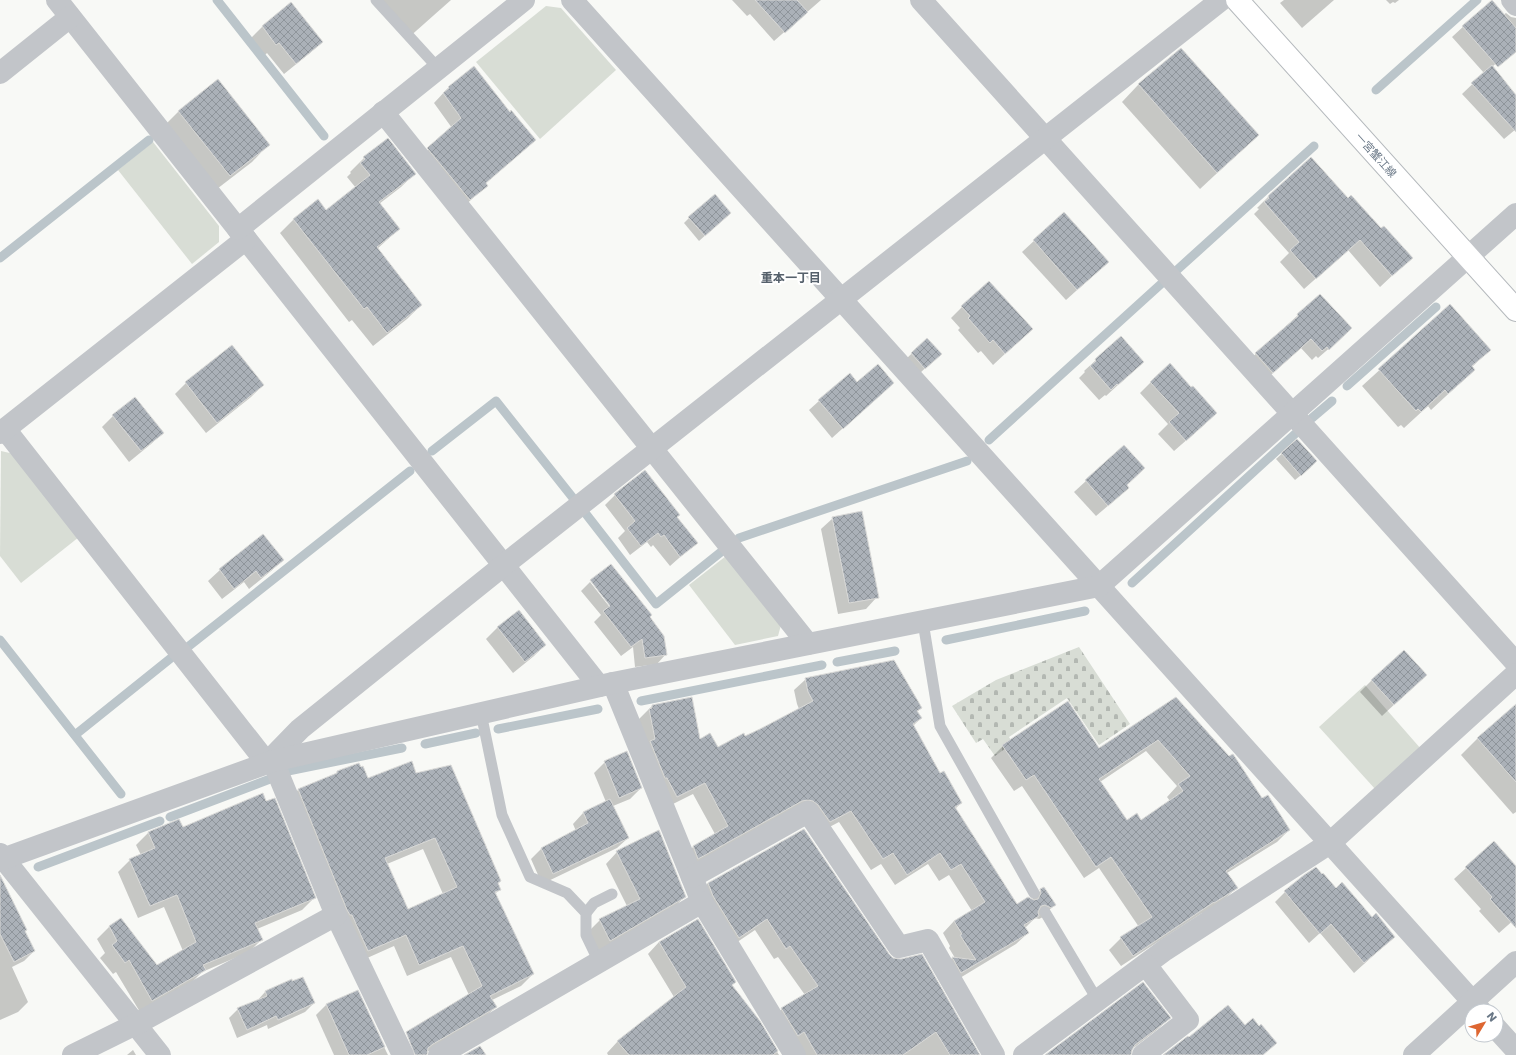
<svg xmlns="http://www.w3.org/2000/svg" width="1516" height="1055" font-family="Poppins,'Noto Sans JP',sans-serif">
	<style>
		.grass { fill: #d8ddd5 }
		.cemetery { fill: url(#cemetery-stones) }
		.shadow { fill: #0003; fill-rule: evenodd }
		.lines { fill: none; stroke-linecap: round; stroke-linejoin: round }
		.stream { stroke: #bbc5ca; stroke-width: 9 }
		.building { fill: url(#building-cross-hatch); stroke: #dadad8; fill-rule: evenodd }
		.primary-casing { stroke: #b5b9bd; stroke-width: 24 }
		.service { stroke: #c2c5c9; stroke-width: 11 }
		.minor { stroke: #c2c5c9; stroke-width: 22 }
		.tertiary { stroke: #c2c5c9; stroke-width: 22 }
		.primary { stroke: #fff; stroke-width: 22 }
		.labels { text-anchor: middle; stroke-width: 4; stroke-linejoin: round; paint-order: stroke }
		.street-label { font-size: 11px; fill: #697786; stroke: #fff }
		.neighbourhood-label { font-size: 12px; font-weight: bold; fill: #56616c; stroke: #fff }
	</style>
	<defs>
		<pattern id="cemetery-stones" width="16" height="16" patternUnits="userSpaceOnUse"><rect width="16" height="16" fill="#d8ddd5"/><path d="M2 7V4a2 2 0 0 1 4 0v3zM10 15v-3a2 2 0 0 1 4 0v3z" fill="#b3b8b2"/></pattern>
		<pattern id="building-cross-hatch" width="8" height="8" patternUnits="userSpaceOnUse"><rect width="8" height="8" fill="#abb1b8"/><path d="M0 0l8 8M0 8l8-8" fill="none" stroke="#8f959b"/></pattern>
	</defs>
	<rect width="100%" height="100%" fill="#f8f9f6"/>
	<g class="grass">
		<polygon points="546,6 561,8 616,70 540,139 476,62"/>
		<polygon points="153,142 219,226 219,242 192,264 118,170"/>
		<polygon points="1,451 14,454 79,537 21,583 0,556"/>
		<polygon points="726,556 781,625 778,636 735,645 689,585"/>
		<polygon points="1365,685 1421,749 1376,790 1319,727"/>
	</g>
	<polygon class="cemetery" points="1079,647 1130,724 1099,745 1067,698 1009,737 1013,743 995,756 983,739 976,743 952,706 996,680"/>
	<g class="shadow">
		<polygon points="373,0 451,0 407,39"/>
		<polygon points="732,0 821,0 774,41 750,14 747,16"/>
		<polygon points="1284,0 1334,0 1302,28 1280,3"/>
		<polygon points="1386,0 1399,0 1395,3 1393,2 1390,4"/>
		<polygon points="1491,1 1503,15 1506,13 1511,17 1516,18 1516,45 1492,67 1516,97 1516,129 1504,139 1462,94 1484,73 1452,37"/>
		<polygon points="291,4 322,42 310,53 284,74 267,53 265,55 251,38 262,27"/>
		<polygon points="1181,49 1258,135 1200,189 1122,102 1138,85"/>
		<polygon points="474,68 485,184 486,186 461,209 419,158 452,128 434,103 448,88"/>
		<polygon points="179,111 268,145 252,162 213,192 162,128"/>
		<polygon points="387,139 415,173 401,187 379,204 399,229 377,249 421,305 407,319 373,346 352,320 349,322 280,233 294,219 326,211 356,188 347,177 351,173 350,172 364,158"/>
		<polygon points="1268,197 1348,199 1411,258 1380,287 1348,250 1304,289 1280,262 1289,253 1254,214 1259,209 1257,208"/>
		<polygon points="1064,213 1096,273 1066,300 1022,252"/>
		<polygon points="689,218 725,218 699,241 684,223"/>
		<polygon points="1450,306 1489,350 1472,367 1474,370 1431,410 1428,406 1404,428 1401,425 1398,427 1362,386"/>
		<polygon points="962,307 1020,340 993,365 981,351 978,353 958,330 960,328 951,318"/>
		<polygon points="1298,315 1341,338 1318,358 1316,356 1312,360 1301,348 1263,382 1246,363"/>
		<polygon points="927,339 935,359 919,374 906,359"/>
		<polygon points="1096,360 1131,373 1106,396 1105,395 1099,400 1079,378 1085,372 1084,371"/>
		<polygon points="1151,382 1191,389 1205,424 1174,451 1158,434 1168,424 1140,393"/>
		<polygon points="186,383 263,385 251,397 206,433 175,394"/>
		<polygon points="883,392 832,438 809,410 819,401"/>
		<polygon points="113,416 162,433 151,444 129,462 102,427"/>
		<polygon points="1297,440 1311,467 1295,480 1276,459"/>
		<polygon points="1124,446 1126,486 1116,499 1096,516 1074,492"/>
		<polygon points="615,495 676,518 696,543 670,566 653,545 651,547 647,542 630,555 618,538 625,531 605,505"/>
		<polygon points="833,518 877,597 866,609 838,614 821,529"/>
		<polygon points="263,536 283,560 271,571 249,589 244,582 222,599 208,581 220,570"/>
		<polygon points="590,582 612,610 666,654 657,664 635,667 633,647 621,656 594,622 601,615 581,591"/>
		<polygon points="519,612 545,645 534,656 513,673 486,639 497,628"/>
		<polygon points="806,679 921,708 917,712 921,718 913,726 940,774 961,803 955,809 1017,905 1031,900 1041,890 1054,905 1043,917 1039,919 1035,918 1025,928 1028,933 1016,944 950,984 941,969 952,958 955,958 949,948 950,946 943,933 954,921 972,911 949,875 939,881 928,864 895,885 881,864 871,870 839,822 818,833 807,817 686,870 682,858 693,847 715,834 693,794 665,808 637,721 652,706 699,740 718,748 744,738 799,709 797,704 794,690"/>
		<polygon points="1372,680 1414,686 1382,716 1360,692"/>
		<path d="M1176,698L1289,830L1277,842L1227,873L1236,888L1225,899L1203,914L1202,913L1121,966L1109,950L1121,938L1139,927L1099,868L1084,878L1022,786L1014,791L991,758L1003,746L1099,749ZM1146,751L1177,786L1167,797L1170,801L1141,821L1126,822L1100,782Z"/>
		<polygon points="1516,708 1516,812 1513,814 1461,755 1478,738"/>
		<polygon points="605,762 641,788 630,799 613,806 628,838 617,848 542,884 531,859 542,848 576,831 573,824 583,813 606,802 594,773"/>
		<path d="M337,772L368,779L416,774L497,884L500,889L495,894L533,974L521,986L492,1000L496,1007L484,1018L422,1055H418L408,1037L419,1025L469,995L451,957L407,976L394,946L356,963L287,801L298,790L334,776ZM423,849L443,894L407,910L387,864Z"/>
		<polygon points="179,820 182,829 314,898 302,910 257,929 261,940 249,952 202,972 192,982 140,1012 116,972 113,974 100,958 105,953 97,939 109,927 120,919 157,966 183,951 164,907 138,918 118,872 130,860 141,855 136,845 148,833"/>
		<polygon points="617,852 685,896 674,908 599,951 589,931 600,920 627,906 606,864"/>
		<polygon points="1466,868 1516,868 1516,918 1499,933 1479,911 1481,909 1454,879"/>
		<polygon points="708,883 888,955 978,1055 791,1055 770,1020 782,1009 805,995 778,957 774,959 755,930 727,949 697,895"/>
		<polygon points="0,889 26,930 24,932 34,951 24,961 12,967 28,1002 18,1012 0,1020"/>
		<polygon points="1336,889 1394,937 1354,973 1320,933 1309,943 1275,902 1285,892"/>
		<polygon points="659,942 731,986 759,1022 779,1055 608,1055 607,1053 618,1041 674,997 648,954"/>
		<polygon points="291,980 292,983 314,1003 305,1012 268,1029 267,1025 237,1038 229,1018 238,1009 256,1002 265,992"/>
		<polygon points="357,992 388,1055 334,1055 316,1015 326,1005"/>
		<polygon points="1169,1018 1158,1029 1131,1050 1130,1055 1046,1055"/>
		<polygon points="133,1050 136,1055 127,1055"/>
	</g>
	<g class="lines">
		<g class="stream">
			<polyline points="217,0 324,136"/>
			<polyline points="1376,90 1477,0"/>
			<polyline points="0,258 149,140"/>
			<polyline points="1177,270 1314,146"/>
			<polyline points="1347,386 1436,307"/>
			<polyline points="1312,418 1332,401"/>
			<polyline points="989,440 1161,284"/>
			<polyline points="432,451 496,401 573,498"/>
			<polyline points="586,514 656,604 721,552"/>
			<polyline points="739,538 967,461"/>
			<polyline points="1132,583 1295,434"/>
			<polyline points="0,640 121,794"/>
			<polyline points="946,640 1085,611"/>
			<polyline points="189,646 410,471"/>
			<polyline points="837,662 895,651"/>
			<polyline points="641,701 822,665"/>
			<polyline points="498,729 598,709"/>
			<polyline points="75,735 171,658"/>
			<polyline points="425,744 476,733"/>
			<polyline points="288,771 402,748"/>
			<polyline points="170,817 270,779"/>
			<polyline points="38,867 160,821"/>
		</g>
	</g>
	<g class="building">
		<polygon points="755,0 797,0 808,12 785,33"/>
		<polygon points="1492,0 1516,28 1516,52 1498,67 1462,26"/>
		<polygon points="291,2 323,42 296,64 279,43 276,45 262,26"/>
		<polygon points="1181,48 1259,135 1217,173 1138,84"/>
		<polygon points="1492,65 1516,95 1516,132 1471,83"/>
		<polygon points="474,66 510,112 511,110 536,140 486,183 488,186 470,200 427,148 461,118 443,93 449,88 448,87"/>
		<polygon points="218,79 270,145 230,176 178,111"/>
		<polygon points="388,138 416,174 379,202 400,229 377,247 422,305 387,333 367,307 364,309 293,219 318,199 326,210 370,175 360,163 365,159 363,157"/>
		<polygon points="1311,157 1348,198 1351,195 1381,228 1384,226 1413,258 1392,276 1360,240 1316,279 1290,250 1299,242 1264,202 1269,198 1268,196"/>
		<polygon points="715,194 731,213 705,236 688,217"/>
		<polygon points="1064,212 1109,262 1077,290 1033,240"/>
		<polygon points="989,281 1033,329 1005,354 993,340 990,343 968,318 970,316 961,306"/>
		<polygon points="1320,294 1352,328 1329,350 1327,347 1322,351 1311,339 1273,373 1255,353 1298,316 1297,314"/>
		<polygon points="1450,304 1491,350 1472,366 1475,370 1448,394 1445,390 1421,412 1418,409 1416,411 1378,369"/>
		<polygon points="1121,336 1144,362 1118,385 1117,384 1111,390 1090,366 1096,361 1095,359"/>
		<polygon points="927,338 942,354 925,369 911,353"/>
		<polygon points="232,345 264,385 217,423 185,382"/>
		<polygon points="1170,363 1191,387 1193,386 1217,413 1186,441 1169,422 1179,413 1150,382"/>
		<polygon points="878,364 894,383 843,429 818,400 850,373 857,382"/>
		<polygon points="135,397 164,433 141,451 112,415"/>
		<polygon points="1297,439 1317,461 1301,476 1281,453"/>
		<polygon points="1124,445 1145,468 1127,485 1129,488 1108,506 1085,480"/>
		<polygon points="645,470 680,515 677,517 698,543 680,557 664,535 661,537 658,533 641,546 627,528 635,521 614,494"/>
		<polygon points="862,511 879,598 849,603 832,517"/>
		<polygon points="263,534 284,560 261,578 256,571 234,589 219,569"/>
		<polygon points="611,564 652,615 650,617 664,636 667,655 645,658 642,639 631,647 603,611 610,606 590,580"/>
		<polygon points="519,610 546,645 525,662 497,627"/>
		<polygon points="1404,650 1427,675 1394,705 1371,680"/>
		<polygon points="894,660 922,708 917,711 922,718 913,724 940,773 944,771 962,803 955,807 1017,904 1028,897 1034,900 1038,899 1041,893 1040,889 1044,887 1056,905 1051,908 1045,905 1041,906 1038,912 1039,916 1024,925 1029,933 961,973 952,957 976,960 960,935 962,934 954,921 985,902 961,864 951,870 940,853 907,875 893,853 883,859 851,811 830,822 818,805 813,801 808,800 802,801 698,859 693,846 728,826 705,783 677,797 667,778 665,778 650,741 655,739 649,709 652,708 652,705 692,697 700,739 710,733 718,747 744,733 745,736 760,729 813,701 808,692 805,678"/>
		<path d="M1176,697L1229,756L1233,754L1262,798L1268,795L1290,830L1226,871L1238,888L1214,903V902L1133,956L1120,937L1152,917L1111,857L1096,867L1034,775L1026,780L1002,745L1068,701L1099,748ZM1158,740L1190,776L1178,784L1183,791L1141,820L1137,813L1127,820L1099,779Z"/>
		<polygon points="1516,704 1516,782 1477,738"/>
		<polygon points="627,751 642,788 619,798 604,761"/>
		<path d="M412,761L416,773L451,765L501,881L498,883L501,890L495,892L534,974L490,996L497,1007L433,1044L428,1048L427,1055H415L406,1032L482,986L463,946L419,965L406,935L368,951L352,915H350L347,910L298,789L337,773V771L359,763L361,767L363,766L368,778ZM435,838L457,887L408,909L385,858Z"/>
		<polygon points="263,793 266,801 275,798 316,898 255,923 263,940 203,965 206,970 152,1001 129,960 125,963 112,945 117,941 109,926 121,918 157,965 196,942 177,895 150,906 129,859 155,848 148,832 179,819 183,827"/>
		<polygon points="610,799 629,838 553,874 541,848 588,823 583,812"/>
		<polygon points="804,829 889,954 893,958 901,959 922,954 980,1055 950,1055 936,1032 903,1055 817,1055 804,1032 798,1036 781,1008 818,986 790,946 786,949 767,919 739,938 713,896 708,883"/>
		<polygon points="659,830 686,897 610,941 599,919 640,899 616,851"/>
		<polygon points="1494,841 1516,866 1516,928 1490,899 1492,897 1465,867"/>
		<polygon points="1316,867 1322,874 1323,873 1336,888 1342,882 1372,917 1376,913 1395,937 1364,963 1331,924 1320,934 1284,891 1304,875"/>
		<polygon points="0,875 27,930 25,931 35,951 14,962 0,934"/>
		<polygon points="698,919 736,982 732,985 760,1021 778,1051 773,1055 629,1055 617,1041 686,987 659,942"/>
		<polygon points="303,977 315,1003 278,1020 276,1016 247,1030 237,1008 267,996 265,991 292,979 292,981"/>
		<polygon points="1143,982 1171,1018 1135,1045 1132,1050 1131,1055 1045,1055"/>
		<polygon points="358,990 385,1047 367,1055 349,1055 326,1004"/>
		<polygon points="1228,1005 1245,1025 1253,1018 1259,1026 1261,1024 1277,1043 1263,1055 1163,1055 1188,1036 1189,1037"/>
		<polygon points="480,1046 486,1055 464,1055"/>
	</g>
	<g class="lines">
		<defs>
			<polyline id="primary" points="1237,0 1516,310"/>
		</defs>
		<use href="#primary" class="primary-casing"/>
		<g class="service">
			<polyline points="376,0 438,68"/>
			<polyline points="923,622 940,726 1034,893"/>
			<polyline points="481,713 502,815 530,877 567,893 586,913 586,935 599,962"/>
			<polyline points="1045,912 1098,1001"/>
			<polyline points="586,913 594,903 612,894"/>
		</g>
		<g class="minor">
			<polyline points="57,0 599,686"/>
			<polyline points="572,0 1481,1011"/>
			<polyline points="921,0 1516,663"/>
			<polyline points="1512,0 1516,5"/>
			<polyline points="0,73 70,17"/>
			<polyline points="383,112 808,644"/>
			<polyline points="5,429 267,763 300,729 504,565 1221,0"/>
			<polyline points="0,433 246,239"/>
			<polyline points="613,683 702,902 795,1055"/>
			<polyline points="273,761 336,915 403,1055"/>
			<polyline points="0,854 160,1055"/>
			<polyline points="0,860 273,761 613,683 1099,586 1516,214"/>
			<polyline points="692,877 808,812 899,947 928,940 994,1055"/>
			<polyline points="1496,1028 1516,1050"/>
			<polyline points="73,1055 136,1024 336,915"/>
			<polyline points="439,1055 702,902"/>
			<polyline points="1024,1055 1165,950 1330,843 1516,674"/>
			<polyline points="1143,1055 1188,1020 1146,965"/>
			<polyline points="1414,1055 1516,962"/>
		</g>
		<polyline class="tertiary" points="238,229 524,0"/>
		<use href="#primary" class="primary"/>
	</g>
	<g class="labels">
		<g class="street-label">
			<text transform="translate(1376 155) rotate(48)" y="4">一宮蟹江線</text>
		</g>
		<g class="neighbourhood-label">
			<text x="791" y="282">重本一丁目</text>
		</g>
	</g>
	<g transform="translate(1484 1023) rotate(52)"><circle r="19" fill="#ffffff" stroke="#c3c9cf"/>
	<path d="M0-3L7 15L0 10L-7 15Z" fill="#de6631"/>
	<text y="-6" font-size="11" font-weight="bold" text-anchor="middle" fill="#697786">N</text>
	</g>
</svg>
